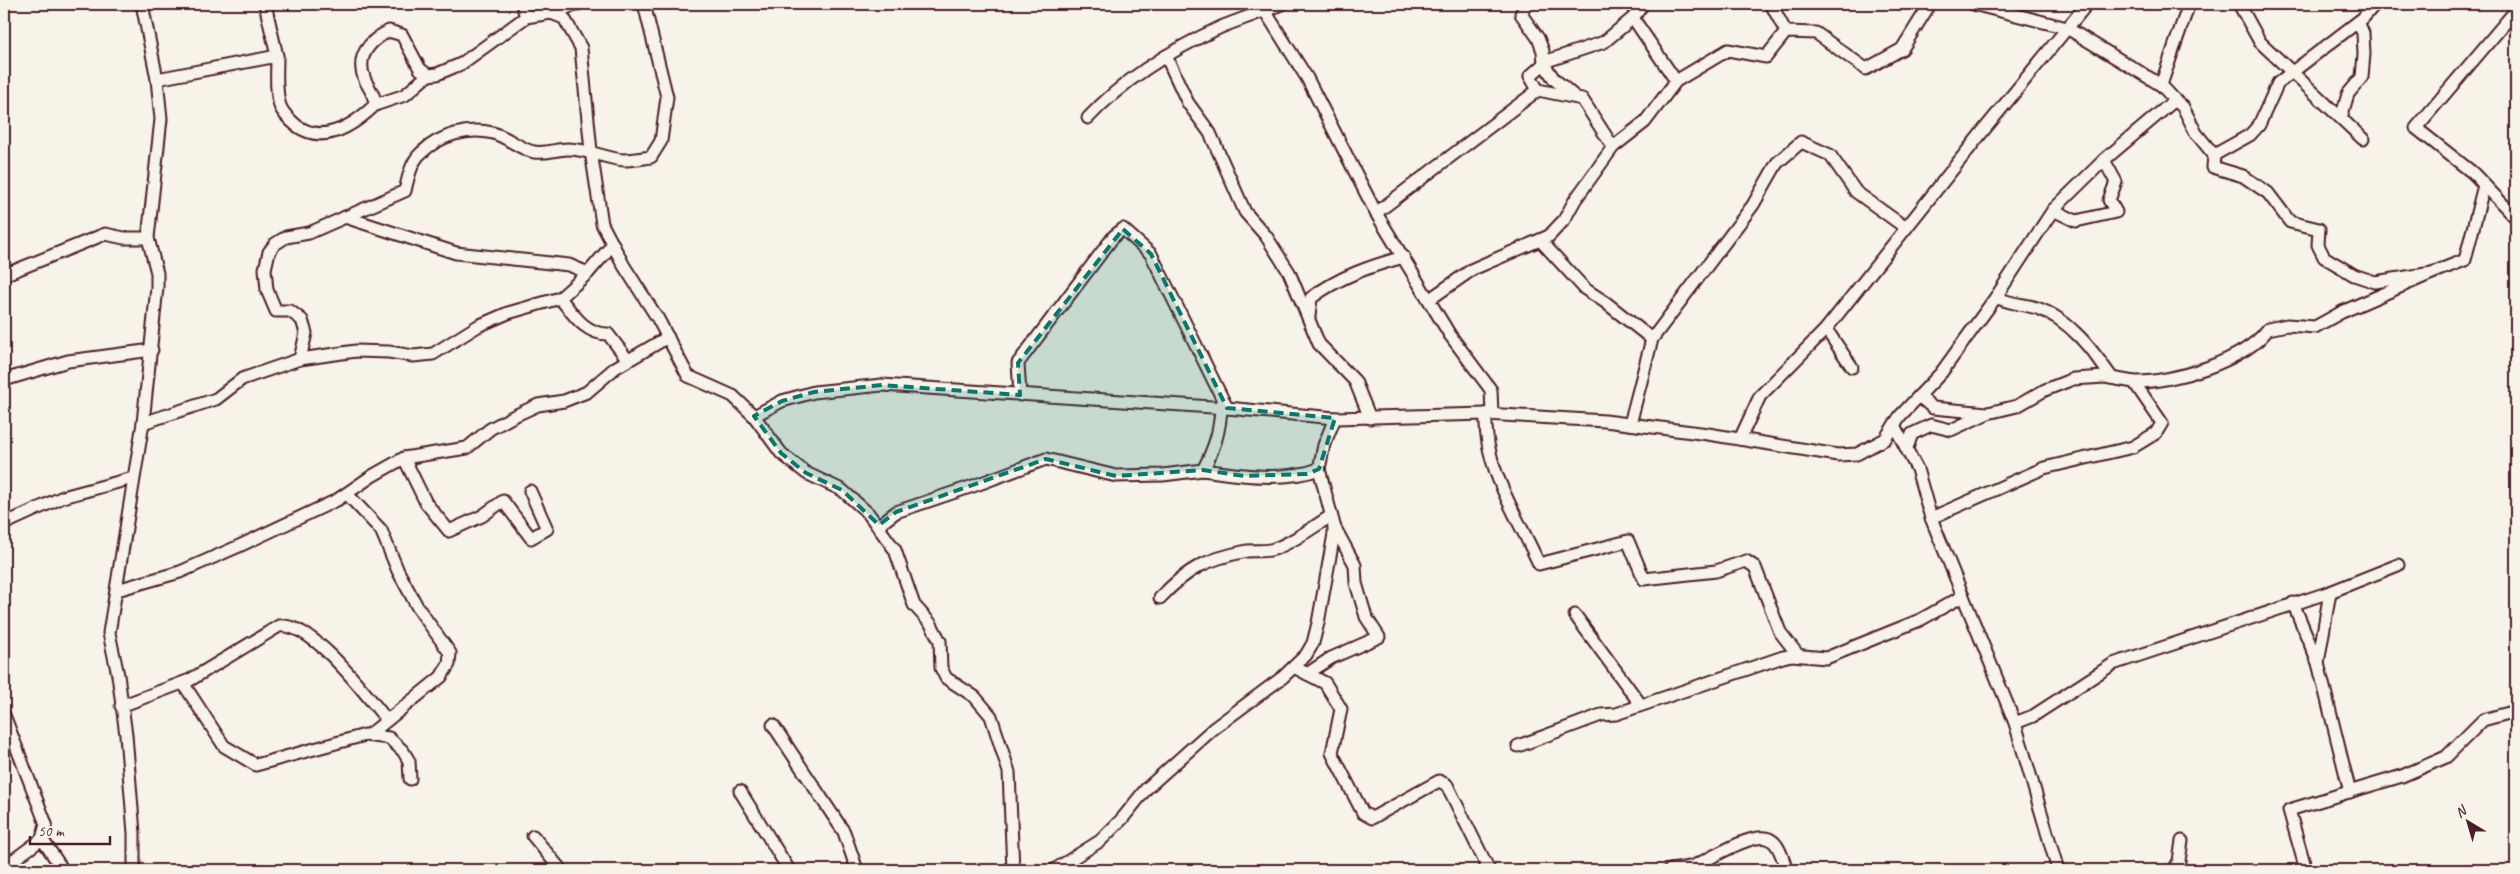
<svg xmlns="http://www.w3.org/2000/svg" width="2520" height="874" font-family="Caveat,sans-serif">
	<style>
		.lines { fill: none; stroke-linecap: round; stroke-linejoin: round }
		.minor-casing { stroke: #4a1f2b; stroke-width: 15 }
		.minor { stroke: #f7f3e8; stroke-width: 11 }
		.marked { fill: #0f766e; fill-opacity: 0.2; stroke: #0f766e; stroke-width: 4; stroke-dasharray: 10 6; stroke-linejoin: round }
	</style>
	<rect width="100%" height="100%" fill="#f7f3e8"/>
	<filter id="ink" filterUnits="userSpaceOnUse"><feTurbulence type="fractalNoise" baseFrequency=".02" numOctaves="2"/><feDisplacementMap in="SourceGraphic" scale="10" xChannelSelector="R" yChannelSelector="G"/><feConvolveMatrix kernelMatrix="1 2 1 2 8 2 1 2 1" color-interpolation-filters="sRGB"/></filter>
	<g filter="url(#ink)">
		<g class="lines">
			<defs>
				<g id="minor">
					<polyline points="265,4 277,56"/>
					<polyline points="522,4 526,17"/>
					<polyline points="1526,4 1521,14 1538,38 1543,51 1544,64 1554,79 1575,97"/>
					<polyline points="1771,4 1786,32"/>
					<polyline points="1973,4 2067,28 2161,85"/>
					<polyline points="2239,4 2260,42 2363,139"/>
					<polyline points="2516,10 2416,128 2473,173 2516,218"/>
					<polyline points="1265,11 1307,78 1376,213 1450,335 1491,390 1492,414"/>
					<polyline points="551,13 578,4"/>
					<polyline points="1633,18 1676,81"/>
					<polyline points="1166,56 1188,103 1210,133 1245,212 1266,236 1289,272 1319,344 1355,381 1370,418"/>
					<path d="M157,79L277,56C277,73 275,90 280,106C283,114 291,121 297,126C324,145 354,125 375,105C375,95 370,90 365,80C355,57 369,41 389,31L402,35L420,69L428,75L437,74L461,64L526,17L551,13L564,18L581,48L591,151L602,224L624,266L658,319L688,376L733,396L754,416L781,453L806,473L842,490L868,513L895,550L914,605L931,624L940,641L941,668L946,678L975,697L991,716L1009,772L1013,870"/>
					<polyline points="1538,90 1530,76 1547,61 1604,42 1633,18 1643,4"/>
					<polyline points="375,105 405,95 428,75"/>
					<path d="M1088,118C1125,78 1171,50 1221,27C1241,19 1262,12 1282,4"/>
					<polyline points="2341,118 2348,94 2362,77 2364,54 2363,33 2358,22"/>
					<polyline points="2214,155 2250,135 2259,125 2278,83 2363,18 2375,4"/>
					<polyline points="2053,210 2076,221 2116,212 2109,200 2116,182 2104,160"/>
					<polyline points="1376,213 1538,90 1582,99 1613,147"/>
					<polyline points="345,217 456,253 569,265 588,273"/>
					<polyline points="1540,240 1585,289 1605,302 1652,339"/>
					<polyline points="2432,273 2465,260 2484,185"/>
					<polyline points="4,275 105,234 124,238 148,238"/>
					<path d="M1996,297C2009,304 2023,304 2037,308C2070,319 2093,351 2112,378"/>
					<path d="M560,298C573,314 585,334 608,334L628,360"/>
					<polyline points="1430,299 1473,269 1549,236 1564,220 1575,200 1613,147 1645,122 1676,81 1728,50 1766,57 1786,32 1816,33 1866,69 1902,49 1930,4"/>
					<path d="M1309,317L1311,298C1339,277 1370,266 1404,257"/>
					<polyline points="1826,329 1852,367"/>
					<path d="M300,359L306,333L302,320L290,311H276L267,290L265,269L269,252L275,244L286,237L309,233L405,191C408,178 411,162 421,153C440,135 468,127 493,133C508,137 519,149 534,152C546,154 556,149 568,149C588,149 607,159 624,160C633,160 643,158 651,157L661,141L667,97L644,4"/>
					<polyline points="4,380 68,361 152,350"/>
					<path d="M2134,382C2172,383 2245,361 2268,329L2287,325L2315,327L2342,312L2432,273L2375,282L2354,275L2324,257L2318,245L2319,229L2290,222L2268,193L2243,176L2213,167L2214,155L2196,133L2183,107L2175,100"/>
					<polyline points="1020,395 1018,363 1114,236 1123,229 1151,254 1227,408"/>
					<polyline points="1919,396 1933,408 1987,413"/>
					<path d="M1486,414C1483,467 1518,517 1539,564L1628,541L1644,579L1716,571L1746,561L1755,567L1780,632L1798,655"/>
					<polyline points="754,416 782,401 814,392 882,385 1227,408 1335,418 1486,414 1605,421 1708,434 1838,455 1857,454 1885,439 1900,416 1941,373 1996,297 2053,210 2104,160 2175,100 2161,85 2189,4"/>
					<polyline points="143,423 216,399 242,379 300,359 356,351 389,352 413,356 433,354 478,326 508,313 560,298 588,273 613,244"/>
					<polyline points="1630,424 1652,339 1753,205 1777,163 1801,142 1830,155 1856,192 1906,228"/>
					<polyline points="1894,425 1917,469 1931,518 2015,723 2058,870"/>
					<polyline points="1740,439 1760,396 1826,329 1983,131 2087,4"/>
					<polyline points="1907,448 1912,434 1931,425 1951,430 1988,413 2017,406 2045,390 2073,379 2105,377 2134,382 2162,423 2156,433 2133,447 2044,468 1931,518"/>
					<polyline points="404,458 426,503 449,531 482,516 503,501 531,538 547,529 530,491"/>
					<path d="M1203,470C1238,475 1285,482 1319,469"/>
					<polyline points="347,494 381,530 398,571 418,608 450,653 449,664 441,677 369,735"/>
					<polyline points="4,524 63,497 133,478"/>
					<path d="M879,525L896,512L976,485L1046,459L1116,476L1163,475L1203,470C1214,449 1220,432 1221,407"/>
					<polyline points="117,590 180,572 237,547 337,500 372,476 404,458 467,448 490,429 514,416 538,405 564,401 587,392 615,368 668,337"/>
					<path d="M1160,598C1188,568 1207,559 1247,551C1256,550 1266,552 1274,549C1294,542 1313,527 1331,516"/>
					<polyline points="2293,603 2318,663 2350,792"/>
					<polyline points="1575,615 1641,705"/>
					<polyline points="2318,663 2330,592"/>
					<polyline points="1294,667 1325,683 1341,709 1332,753 1363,813 1372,818 1439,781 1447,785 1489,870"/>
					<polyline points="1307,674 1331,658 1379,637 1366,617 1356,583 1355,565 1334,526"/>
					<polyline points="183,683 224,746 256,765 365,735 389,738 403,751 409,761 410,779"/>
					<path d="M121,706L190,680L279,626C313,622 366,695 387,720"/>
					<polyline points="4,715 46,824 42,839 63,870"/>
					<polyline points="2015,723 2033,716 2113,664 2330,592 2398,565"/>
					<polyline points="773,725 844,832 857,870"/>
					<polyline points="1518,746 1601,715 1616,714 1783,657 1792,655 1826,658 1920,620 1963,596"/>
					<polyline points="740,791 789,870"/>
					<polyline points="533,836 561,870"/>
					<polyline points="4,867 42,839"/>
					<polyline points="134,870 134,833 126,735 118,675 109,633 143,423 157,287 157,273 148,238 161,119 157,79 142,4"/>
					<polyline points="1054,870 1100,841 1122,819 1146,789 1213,729 1283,677 1306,655 1313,643 1318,623 1334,534 1334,525 1319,469 1324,445 1335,418"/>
					<path d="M1670,870C1678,869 1686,868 1693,866C1710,860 1755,829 1771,840C1780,845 1783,861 1787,870"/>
					<polyline points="2174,870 2179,861 2182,841"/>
					<polyline points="2306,870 2289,810 2402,776 2446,757 2483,720 2516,711"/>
				</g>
			</defs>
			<use href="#minor" class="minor-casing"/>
			<use href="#minor" class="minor"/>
		</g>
	</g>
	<path class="marked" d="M1123,229L1151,254L1227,408L1335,418L1319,469L1307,474L1244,476L1203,470L1116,476L1046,459L896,512L879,525L842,490L806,473L781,453L754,416L782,401L814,392L882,385L1020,395L1018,363Z"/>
	<rect width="2520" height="874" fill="none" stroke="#f7f3e8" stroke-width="20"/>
	<rect x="10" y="10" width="2500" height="854" fill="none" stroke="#4a1f2b" stroke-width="2" filter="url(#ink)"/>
	<g transform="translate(2468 822) rotate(322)" stroke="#f7f3e8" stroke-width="4" paint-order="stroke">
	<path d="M0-4L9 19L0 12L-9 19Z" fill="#4a1f2b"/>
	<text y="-8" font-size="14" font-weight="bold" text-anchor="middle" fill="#4a1f2b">N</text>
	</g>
	<path d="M30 836v8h80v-8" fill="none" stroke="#4a1f2b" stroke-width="2.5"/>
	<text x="38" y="836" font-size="15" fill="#4a1f2b" stroke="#f7f3e8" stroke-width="4" paint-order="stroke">50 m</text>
</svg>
